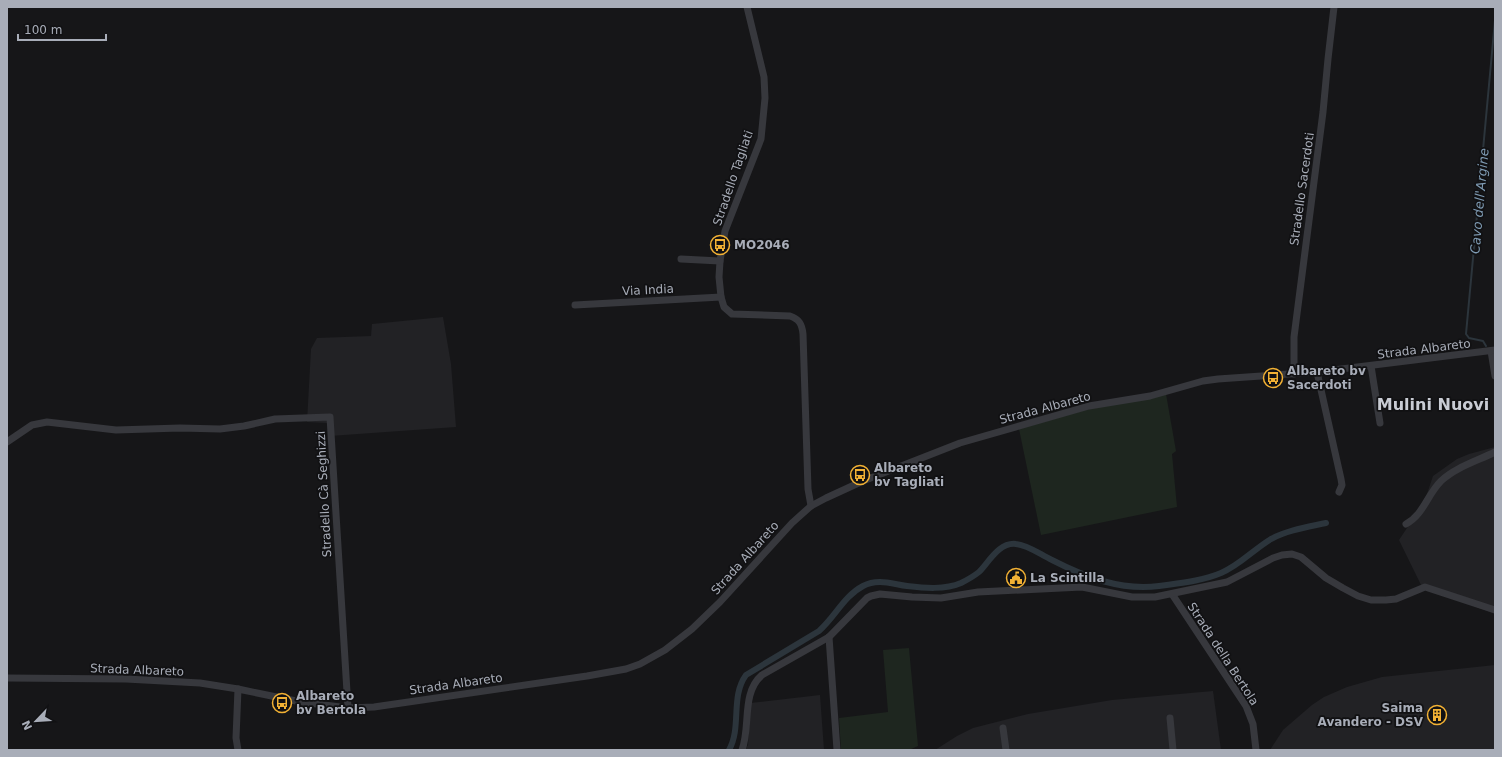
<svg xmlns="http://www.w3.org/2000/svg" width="1502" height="757" font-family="'DejaVu Sans',sans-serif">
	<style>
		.built { fill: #222225 }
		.green { fill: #1e261f }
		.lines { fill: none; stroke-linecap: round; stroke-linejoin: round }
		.stream { stroke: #2c353c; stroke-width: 2 }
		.canal { stroke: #2c353c; stroke-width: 6 }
		.minor { stroke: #37383d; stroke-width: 7 }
		.labels { text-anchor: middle; stroke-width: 3.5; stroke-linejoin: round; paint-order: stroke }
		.street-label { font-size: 12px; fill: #a8adb8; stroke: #111113 }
		.poi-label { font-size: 12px; font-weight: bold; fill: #a8adb8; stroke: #111113; text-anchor: start }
		.water-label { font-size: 13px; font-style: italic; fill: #7f9bb3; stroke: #111113 }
		.district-label { font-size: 16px; font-weight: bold; fill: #c9ccd4; stroke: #111113 }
	</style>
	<rect width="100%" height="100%" fill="#161618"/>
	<g class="built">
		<polygon points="443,317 451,364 456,427 330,436 327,423 307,422 311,349 317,338 371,336 372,324"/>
		<polygon points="1495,447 1495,614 1422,587 1399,540 1411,522 1427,494 1433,476 1457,459 1469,454"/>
		<polygon points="1495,665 1495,750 1270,750 1283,730 1312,705 1324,697 1347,687 1382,677"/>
		<polygon points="1213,691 1221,750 935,750 957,736 973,728 1028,714 1112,700"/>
		<polygon points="820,695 824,750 745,750 748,745 749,730 750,703"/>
	</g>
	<g class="green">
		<polygon points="1166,394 1176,451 1172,454 1177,507 1041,535 1019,429 1092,408"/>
		<polygon points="909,648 918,746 909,750 841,750 839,718 888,712 883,650"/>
	</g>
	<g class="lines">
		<polyline class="stream" points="1486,346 1483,341 1469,338 1466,334 1495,20"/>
		<path class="canal" d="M729,750C742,727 730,697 746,675L819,631C835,617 844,596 863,586C878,578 892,584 907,586C924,588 945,590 961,583C967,580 974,576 979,572C989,562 999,542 1016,544C1028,545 1041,555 1052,560C1085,577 1121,591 1159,586C1180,583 1202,581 1221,573C1240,565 1254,549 1271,539C1288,530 1308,527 1326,523"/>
		<g class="minor">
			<path d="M747,7L764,77L765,98L761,139L725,231L720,261L719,277L721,297L724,307L732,314L790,316C799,319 802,324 803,334L808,489L811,506"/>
			<polyline points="681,259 720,261"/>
			<polyline points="575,305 721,297"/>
			<polyline points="1491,351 1495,376"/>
			<polyline points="1371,366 1380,423"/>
			<polyline points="1317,372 1341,479 1342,485 1339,492"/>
			<polyline points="1294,374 1294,337 1323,112 1328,59 1334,7"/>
			<polyline points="7,442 32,425 47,422 116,430 180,428 220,429 244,426 275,419 330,417 348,708"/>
			<path d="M1406,524C1424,514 1427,495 1441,481C1456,467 1477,461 1495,452"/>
			<polyline points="1172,594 1246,706 1253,724 1256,750"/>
			<polyline points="829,637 837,750"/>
			<polyline points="7,678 126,679 200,683 238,689 301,702 348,708 374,707 587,676 626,669 640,664 665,650 692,629 720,602 792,523 811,506 826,498 863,481 960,443 1089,406 1150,396 1203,381 1218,379 1317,372 1495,350"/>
			<polyline points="1170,718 1173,750"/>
			<polyline points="1003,728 1006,750"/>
			<polyline points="238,750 236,738 238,689"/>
			<path d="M742,750C751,726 741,693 762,675L829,637L867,598L871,596L880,594L912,597L941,598L978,592L1082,587L1132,597H1155L1227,582L1273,558L1282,555L1292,554L1301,557L1326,578L1343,588L1358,596L1371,600H1386L1396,599L1425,587L1495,610"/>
		</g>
	</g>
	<defs>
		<symbol id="bus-ring" viewBox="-11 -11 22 22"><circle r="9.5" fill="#111113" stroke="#f2b134" stroke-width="1.5"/><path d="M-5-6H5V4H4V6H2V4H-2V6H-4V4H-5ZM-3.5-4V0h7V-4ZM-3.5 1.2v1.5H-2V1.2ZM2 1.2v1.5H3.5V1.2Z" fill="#f2b134"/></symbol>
		<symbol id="civic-ring" viewBox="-11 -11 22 22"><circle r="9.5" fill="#111113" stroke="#f2b134" stroke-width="1.5"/><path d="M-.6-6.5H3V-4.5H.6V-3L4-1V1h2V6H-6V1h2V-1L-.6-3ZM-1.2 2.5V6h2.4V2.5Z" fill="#f2b134"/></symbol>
		<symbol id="building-ring" viewBox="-11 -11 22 22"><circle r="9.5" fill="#111113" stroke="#f2b134" stroke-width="1.5"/><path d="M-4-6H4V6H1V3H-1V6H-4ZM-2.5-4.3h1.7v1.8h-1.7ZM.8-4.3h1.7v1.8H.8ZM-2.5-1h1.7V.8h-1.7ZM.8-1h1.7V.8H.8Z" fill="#f2b134"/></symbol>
	</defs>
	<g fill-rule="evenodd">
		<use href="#bus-ring" x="709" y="234" width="22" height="22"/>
		<use href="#bus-ring" x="1262" y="367" width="22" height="22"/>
		<use href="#bus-ring" x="849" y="464" width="22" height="22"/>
		<use href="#civic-ring" x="1005" y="567" width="22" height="22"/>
		<use href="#bus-ring" x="271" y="692" width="22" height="22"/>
		<use href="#building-ring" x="1426" y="704" width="22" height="22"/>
	</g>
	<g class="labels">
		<g class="street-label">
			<text transform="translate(733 178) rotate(-71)" y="4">Stradello Tagliati</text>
			<text transform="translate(1302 189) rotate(-82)" y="4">Stradello Sacerdoti</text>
			<text transform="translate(648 290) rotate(-3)" y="4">Via India</text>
			<text transform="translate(1424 349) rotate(-7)" y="4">Strada Albareto</text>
			<text transform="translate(1045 408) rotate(-15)" y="4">Strada Albareto</text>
			<text transform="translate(324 494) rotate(-93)" y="4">Stradello Cà Seghizzi</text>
			<text transform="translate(745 558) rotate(-48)" y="4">Strada Albareto</text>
			<text transform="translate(1223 654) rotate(57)" y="4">Strada della Bertola</text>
			<text transform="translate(137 670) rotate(2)" y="4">Strada Albareto</text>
			<text transform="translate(456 684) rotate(-8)" y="4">Strada Albareto</text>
		</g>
		<g class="poi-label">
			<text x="734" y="249">MO2046</text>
			<text x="1287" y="375">Albareto bv<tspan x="1287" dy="14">Sacerdoti</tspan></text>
			<text x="874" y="472">Albareto<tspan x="874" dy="14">bv Tagliati</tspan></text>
			<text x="1030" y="582">La Scintilla</text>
			<text x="296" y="700">Albareto<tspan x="296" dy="14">bv Bertola</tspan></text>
			<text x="1423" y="712" text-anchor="end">Saima<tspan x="1423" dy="14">Avandero - DSV</tspan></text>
		</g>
		<g class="water-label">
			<text transform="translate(1479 201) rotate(-85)" y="5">Cavo dell'Argine</text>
		</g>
		<g class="district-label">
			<text x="1433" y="410">Mulini Nuovi</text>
		</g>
	</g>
	<rect width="1502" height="757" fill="none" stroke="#a8adb8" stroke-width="16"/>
	<g transform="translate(36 721) rotate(245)" stroke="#111113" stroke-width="3" paint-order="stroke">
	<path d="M0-3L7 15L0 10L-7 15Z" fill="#a8adb8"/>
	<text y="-6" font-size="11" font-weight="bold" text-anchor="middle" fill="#a8adb8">N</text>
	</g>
	<path d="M18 34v6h88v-6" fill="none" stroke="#a8adb8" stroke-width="2"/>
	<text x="24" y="34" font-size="12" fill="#a8adb8" stroke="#111113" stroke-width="3" paint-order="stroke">100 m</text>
</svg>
